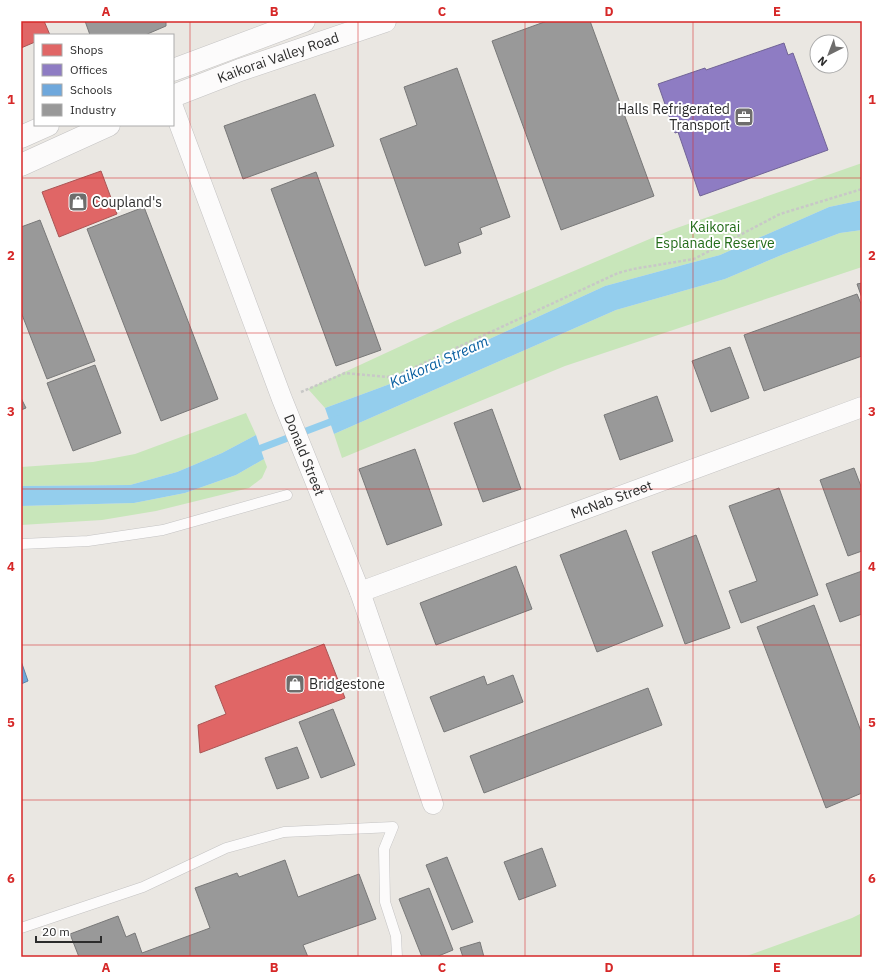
<svg xmlns="http://www.w3.org/2000/svg" width="883" height="978" font-family="'IBM Plex Sans',sans-serif">
	<style>
		.green { fill: #c8e6ba }
		.water { fill: #94ceed }
		.shops { fill: #e06666; stroke: #a55 }
		.offices { fill: #8e7cc3; stroke: #716496 }
		.schools { fill: #6fa8dc; stroke: #5b83a7 }
		.industry { fill: #999; stroke: #787878 }
		.lines { fill: none; stroke-linecap: round; stroke-linejoin: round }
		.stream { stroke: #94ceed; stroke-width: 7 }
		.lane-casing { stroke: #c4c3c3; stroke-width: 11 }
		.street-casing { stroke: #c4c3c3; stroke-width: 21 }
		.secondary-casing { stroke: #c4c3c3; stroke-width: 23 }
		.path { stroke: #c8c8c7; stroke-width: 2.5; stroke-dasharray: 3 2; stroke-linecap: butt }
		.lane { stroke: #fcfbfb; stroke-width: 10 }
		.street { stroke: #fcfbfb; stroke-width: 20 }
		.secondary { stroke: #fcfbfb; stroke-width: 22 }
		.grid { fill: none; stroke: #d62828; stroke-width: 1; stroke-opacity: 0.55 }
		.labels { text-anchor: middle; stroke-width: 4; stroke-linejoin: round; paint-order: stroke }
		.street-label { font-size: 14px; fill: #2c2c2c; stroke: #fff }
		.poi-label { font-size: 14px; fill: #2c2c2c; stroke: #fff; text-anchor: start }
		.park-label { font-size: 14px; fill: #236c19; stroke: #fff }
		.water-label { font-size: 15px; font-style: italic; fill: #0a60a1; stroke: #fff }
		.neatline { fill: none; stroke: #d62828; stroke-width: 1.5 }
		.grid-label { font-size: 13px; text-anchor: middle; font-weight: bold; fill: #d62828 }
	</style>
	<rect width="100%" height="100%" fill="#eae7e2"/>
	<g class="green">
		<polygon points="862,163 862,200 829,207 720,255 605,286 398,381 325,408 308,389 455,321 671,230"/>
		<polygon points="862,230 862,267 565,366 342,458 334,434 616,310 725,279 784,254 840,233"/>
		<polygon points="246,413 256,435 222,453 177,472 130,485 21,486 21,467 93,462 135,454"/>
		<polygon points="264,459 267,467 262,478 249,488 156,511 102,520 21,525 21,506 134,503 185,493 236,475"/>
		<polygon points="862,913 862,957 744,957 852,918"/>
	</g>
	<g class="water">
		<polygon points="862,200 862,230 840,233 784,254 725,279 616,310 334,434 325,408 398,381 605,286 720,255 829,207"/>
		<polygon points="256,435 264,459 236,475 185,493 134,503 21,506 21,486 130,485 177,472 222,453"/>
	</g>
	<g class="shops">
		<polygon points="21,21 44,21 50,35 35,35 35,42 21,48"/>
		<polygon points="101,171 117,214 59,237 42,192"/>
		<polygon points="324,644 345,698 200,753 198,725 226,714 215,686"/>
	</g>
	<polygon class="offices" points="784,43 788,55 793,53 828,150 700,196 678,132 675,133 658,84 705,68 706,70"/>
	<polygon class="schools" points="21,661 28,681 21,684"/>
	<g class="industry">
		<polygon points="85,21 166,21 166,26 145,35 90,35"/>
		<polygon points="547,21 590,21 654,196 561,230 492,41"/>
		<polygon points="457,68 510,217 480,228 482,234 458,243 461,253 425,266 380,139 417,125 404,87"/>
		<polygon points="315,94 334,146 243,179 224,126"/>
		<polygon points="316,172 381,350 336,366 271,189"/>
		<polygon points="144,207 218,399 161,421 87,229"/>
		<polygon points="40,220 95,361 47,379 21,312 21,227"/>
		<polygon points="862,283 862,298 857,284"/>
		<polygon points="857,294 862,306 862,356 764,391 744,335"/>
		<polygon points="730,347 749,398 711,412 692,361"/>
		<polygon points="95,365 121,433 73,451 47,383"/>
		<polygon points="657,396 673,441 620,460 604,415"/>
		<polygon points="21,398 26,408 21,410"/>
		<polygon points="492,409 521,489 483,502 454,423"/>
		<polygon points="415,449 442,525 387,545 359,469"/>
		<polygon points="854,468 862,489 862,551 848,556 820,480"/>
		<polygon points="779,488 818,595 741,623 729,591 757,581 729,506"/>
		<polygon points="626,530 663,626 597,652 560,555"/>
		<polygon points="696,535 730,628 685,644 652,552"/>
		<polygon points="516,566 532,609 436,645 420,603"/>
		<polygon points="862,571 862,614 840,622 826,584"/>
		<polygon points="814,605 862,734 862,793 826,808 757,627"/>
		<polygon points="513,675 523,702 444,732 430,697 484,676 487,685"/>
		<polygon points="648,688 662,725 484,793 470,756"/>
		<polygon points="333,709 355,765 321,778 299,722"/>
		<polygon points="297,747 309,778 277,789 265,758"/>
		<polygon points="542,848 556,886 519,900 504,862"/>
		<polygon points="447,857 473,922 452,930 426,865"/>
		<polygon points="285,860 298,897 359,874 376,919 303,945 308,957 79,957 70,934 118,916 126,937 135,933 142,953 210,928 195,888 237,873 239,877"/>
		<polygon points="429,888 453,950 436,957 422,957 399,899"/>
		<polygon points="480,942 484,957 463,957 460,948"/>
	</g>
	<g class="lines">
		<polyline class="stream" points="251,452 338,419"/>
		<defs>
			<g id="lane">
				<polyline points="21,544 88,541 163,530 287,495"/>
				<polyline points="21,928 143,887 226,848 284,832 393,827 384,849 385,902 396,936 397,957"/>
			</g>
			<g id="street">
				<path id="s1" d="M173,107L282,399L360,592L433,804"/>
				<path id="s2" d="M360,592L862,407"/>
			</g>
			<g id="secondary">
				<polyline points="173,70 304,21"/>
				<path id="s3" d="M173,96L240,70L385,21"/>
				<polyline points="21,137 48,125"/>
				<polyline points="21,165 109,125"/>
			</g>
		</defs>
		<use href="#lane" class="lane-casing"/>
		<use href="#street" class="street-casing"/>
		<use href="#secondary" class="secondary-casing"/>
		<polyline class="path" points="301,392 345,373 387,377 398,375 618,273 633,269 694,259 780,214 862,189"/>
		<use href="#lane" class="lane"/>
		<use href="#street" class="street"/>
		<use href="#secondary" class="secondary"/>
	</g>
	<path class="grid" d="M190,21V957M358,21V957M525,21V957M693,21V957M21,178H862M21,333H862M21,489H862M21,645H862M21,800H862"/>
	<defs>
		<symbol id="office-square" viewBox="-11 -11 22 22"><rect x="-9" y="-9" width="18" height="18" rx="4" fill="#6e6d6c" stroke="#fff"/><path d="M-6-3h4V-5.5h4V-3h4V5H-6ZM-1-4.5V-3h2v-1.5ZM-6 0V1H6V0Z" fill="#fff"/></symbol>
		<symbol id="shop-square" viewBox="-11 -11 22 22"><rect x="-9" y="-9" width="18" height="18" rx="4" fill="#6e6d6c" stroke="#fff"/><path d="M-5-2.5h2.3a2.7 3.5 0 0 1 5.4 0H5L5.5 6h-11ZM-1.5-2.5h3a1.5 2.3 0 0 0-3 0Z" fill="#fff"/></symbol>
	</defs>
	<g fill-rule="evenodd">
		<use href="#office-square" x="733" y="106" width="22" height="22"/>
		<use href="#shop-square" x="67" y="191" width="22" height="22"/>
		<use href="#shop-square" x="284" y="673" width="22" height="22"/>
	</g>
	<g class="labels">
		<g class="street-label">
			<text dy="5" stroke="none"><textPath href="#s3" startOffset="112">Kaikorai Valley Road</textPath></text>
			<text dy="5" stroke="none"><textPath href="#s1" startOffset="372">Donald Street</textPath></text>
			<text dy="5" stroke="none"><textPath href="#s2" startOffset="268">McNab Street</textPath></text>
		</g>
		<g class="poi-label">
			<text x="730" y="114" text-anchor="end">Halls Refrigerated<tspan x="730" dy="16">Transport</tspan></text>
			<text x="92" y="207">Coupland's</text>
			<text x="309" y="689">Bridgestone</text>
		</g>
		<g class="park-label">
			<text x="715" y="232">Kaikorai<tspan x="715" dy="16">Esplanade Reserve</tspan></text>
		</g>
		<g class="water-label">
			<text transform="translate(439 362) rotate(-24)" y="5">Kaikorai Stream</text>
		</g>
	</g>
	<rect width="883" height="978" fill="none" stroke="#ffffff" stroke-width="44"/>
	<rect x="34" y="34" width="140" height="92" fill="#ffffff" stroke="#ababab"/>
	<rect x="42" y="44" width="20" height="12" fill="#e06666" stroke="#ababab"/>
	<text x="70" y="54" font-size="12" fill="#2c2c2c">Shops</text>
	<rect x="42" y="64" width="20" height="12" fill="#8e7cc3" stroke="#ababab"/>
	<text x="70" y="74" font-size="12" fill="#2c2c2c">Offices</text>
	<rect x="42" y="84" width="20" height="12" fill="#6fa8dc" stroke="#ababab"/>
	<text x="70" y="94" font-size="12" fill="#2c2c2c">Schools</text>
	<rect x="42" y="104" width="20" height="12" fill="#999999" stroke="#ababab"/>
	<text x="70" y="114" font-size="12" fill="#2c2c2c">Industry</text>
	<g transform="translate(829 54) rotate(222)"><circle r="19" fill="#ffffff" stroke="#ababab"/>
	<path d="M0-3L7 15L0 10L-7 15Z" fill="#6e6d6c"/>
	<text y="-6" font-size="11" font-weight="bold" text-anchor="middle" fill="#2c2c2c">N</text>
	</g>
	<path d="M36 936v6h65v-6" fill="none" stroke="#2c2c2c" stroke-width="2"/>
	<text x="42" y="936" font-size="12" fill="#2c2c2c" stroke="#ffffff" stroke-width="3" paint-order="stroke">20 m</text>
	<rect x="22" y="22" width="839" height="934" class="neatline"/>
	<g class="grid-label">
		<text x="106" y="16">A</text>
		<text x="274" y="16">B</text>
		<text x="442" y="16">C</text>
		<text x="609" y="16">D</text>
		<text x="777" y="16">E</text>
		<text x="11" y="104">1</text>
		<text x="872" y="104">1</text>
		<text x="11" y="260">2</text>
		<text x="872" y="260">2</text>
		<text x="11" y="416">3</text>
		<text x="872" y="416">3</text>
		<text x="11" y="571">4</text>
		<text x="872" y="571">4</text>
		<text x="11" y="727">5</text>
		<text x="872" y="727">5</text>
		<text x="11" y="883">6</text>
		<text x="872" y="883">6</text>
		<text x="106" y="972">A</text>
		<text x="274" y="972">B</text>
		<text x="442" y="972">C</text>
		<text x="609" y="972">D</text>
		<text x="777" y="972">E</text>
	</g>
</svg>
